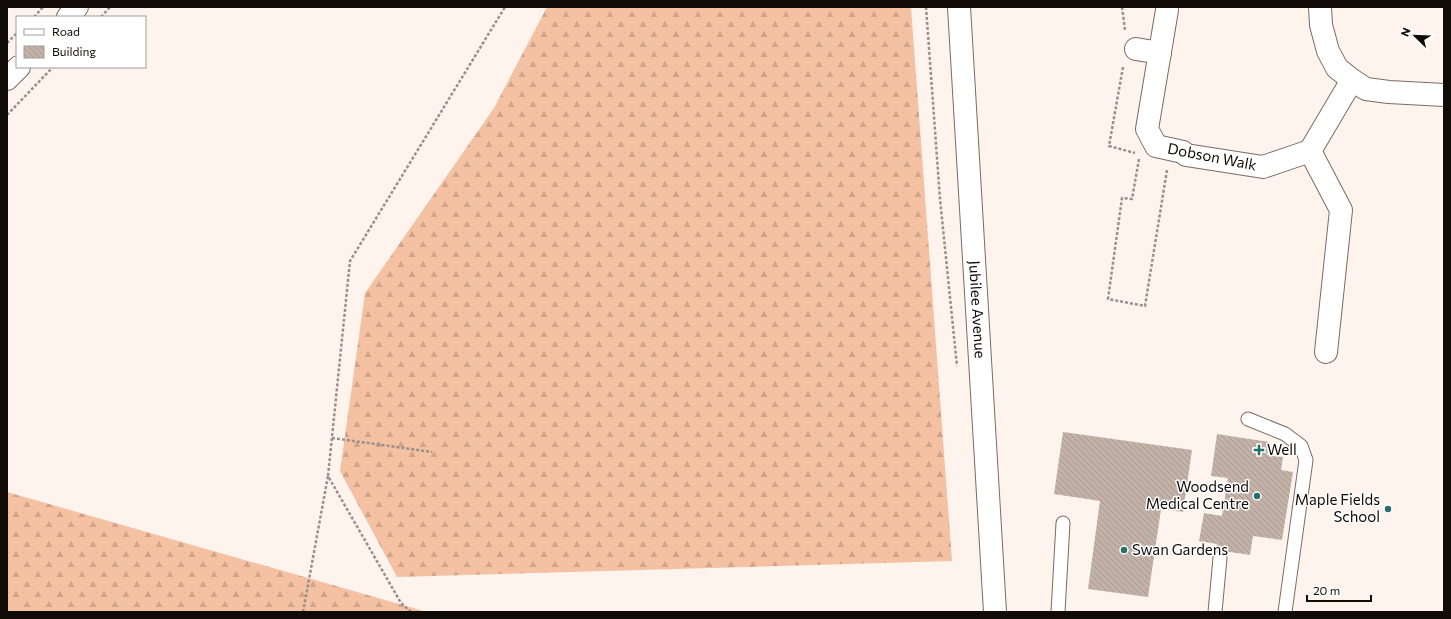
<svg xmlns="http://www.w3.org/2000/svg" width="1451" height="619" font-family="Commissioner,sans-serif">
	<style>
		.forest { fill: url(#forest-firs) }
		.building { fill: url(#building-back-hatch) }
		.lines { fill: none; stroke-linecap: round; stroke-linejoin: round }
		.service-casing { stroke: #7b6b62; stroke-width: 15 }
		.minor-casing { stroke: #7b6b62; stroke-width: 24 }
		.tertiary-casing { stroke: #7b6b62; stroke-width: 24 }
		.trunk-casing { stroke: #7b6b62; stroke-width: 24 }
		.path { stroke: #99908b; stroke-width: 2.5; stroke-dasharray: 3 2; stroke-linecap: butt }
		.service { stroke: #fff; stroke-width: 13 }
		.minor { stroke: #fff; stroke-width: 22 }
		.tertiary { stroke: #fff; stroke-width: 22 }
		.trunk { stroke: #fff; stroke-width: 22 }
		.poi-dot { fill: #26706a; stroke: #fff; stroke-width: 1.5 }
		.labels { text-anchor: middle; stroke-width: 3; stroke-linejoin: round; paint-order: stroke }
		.street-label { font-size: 15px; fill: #110b08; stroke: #fff }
		.poi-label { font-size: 15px; fill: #110b08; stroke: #fff; text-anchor: start }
	</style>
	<defs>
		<pattern id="forest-firs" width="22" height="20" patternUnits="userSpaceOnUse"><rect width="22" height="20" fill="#f4c1a3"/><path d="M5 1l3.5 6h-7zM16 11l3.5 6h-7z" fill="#d0a48b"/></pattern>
		<pattern id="building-back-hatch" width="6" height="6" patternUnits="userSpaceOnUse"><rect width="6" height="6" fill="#c3b2a8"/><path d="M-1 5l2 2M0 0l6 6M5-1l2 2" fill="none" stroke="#a6988f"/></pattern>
	</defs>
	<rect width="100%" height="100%" fill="#fff3ed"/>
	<g class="forest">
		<polygon points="547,7 911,7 952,561 397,577 340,471 365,293 494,108"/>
		<polygon points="7,492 427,612 7,612"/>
	</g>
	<g class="building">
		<polygon points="1063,432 1192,450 1183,512 1161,509 1148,597 1088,589 1100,501 1054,494"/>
		<polygon points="1217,434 1269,442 1267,455 1283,457 1281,470 1293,472 1282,540 1253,536 1250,555 1216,550 1217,544 1199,541 1204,513 1222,516 1228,478 1211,476"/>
	</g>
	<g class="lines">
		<defs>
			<g id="service">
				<polyline points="1248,419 1285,434 1301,446 1306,460 1285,612"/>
				<polyline points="1058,612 1063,523"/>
				<polyline points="1215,612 1220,558"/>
			</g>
			<g id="minor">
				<polyline points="1320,7 1321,25 1328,51 1337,68 1352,80 1366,89 1389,92 1444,95"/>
				<polyline points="1167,10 1147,129 1156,146 1183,152 1186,155 1263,167 1310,151 1352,80"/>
				<polyline points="1136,49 1160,53"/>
				<polyline points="1310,151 1341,210 1326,352"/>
			</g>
			<g id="tertiary">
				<path id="s1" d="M959,7L995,612"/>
			</g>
			<g id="trunk">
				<polyline points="68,17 77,7"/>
				<polyline points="7,79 19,67"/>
			</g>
		</defs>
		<use href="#service" class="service-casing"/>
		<use href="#minor" class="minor-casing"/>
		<use href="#tertiary" class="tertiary-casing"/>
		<use href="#trunk" class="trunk-casing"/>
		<g class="path">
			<polyline points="926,7 940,199 957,366"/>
			<polyline points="1122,7 1125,30"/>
			<polyline points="34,17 43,7"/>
			<polyline points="101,17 110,7"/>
			<polyline points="7,43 17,33"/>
			<polyline points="1123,67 1109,146 1135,153"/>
			<polyline points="7,115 53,67"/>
			<polyline points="1139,159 1132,199 1122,198 1108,299 1145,306 1167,170"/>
			<polyline points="332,438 432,452"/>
			<polyline points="303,612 328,476"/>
			<polyline points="411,612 401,603 328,476 350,261 505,7"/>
		</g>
		<use href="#service" class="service"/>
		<use href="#minor" class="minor"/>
		<use href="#tertiary" class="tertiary"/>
		<use href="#trunk" class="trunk"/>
	</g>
	<g class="poi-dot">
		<path d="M1257 444h4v4h4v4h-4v4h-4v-4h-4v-4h4z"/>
		<circle cx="1257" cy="496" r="4"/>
		<circle cx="1388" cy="509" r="4"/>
		<circle cx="1124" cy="550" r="4"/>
	</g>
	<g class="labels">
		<g class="street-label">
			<text transform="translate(1212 157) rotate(11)" y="5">Dobson Walk</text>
			<text dy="5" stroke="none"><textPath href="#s1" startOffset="303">Jubilee Avenue</textPath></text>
		</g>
		<g class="poi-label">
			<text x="1267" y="455">Well</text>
			<text x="1249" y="492" text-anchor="end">Woodsend<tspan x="1249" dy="17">Medical Centre</tspan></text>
			<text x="1380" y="505" text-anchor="end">Maple Fields<tspan x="1380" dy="17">School</tspan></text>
			<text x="1132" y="555">Swan Gardens</text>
		</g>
	</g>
	<rect width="1451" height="619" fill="none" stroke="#110b08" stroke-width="16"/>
	<rect x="16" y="16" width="130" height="52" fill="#ffffff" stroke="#a09d9c"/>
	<rect x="24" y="29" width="20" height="6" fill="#ffffff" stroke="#a09d9c"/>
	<text x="52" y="36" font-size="12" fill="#110b08">Road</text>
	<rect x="24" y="46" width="20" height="12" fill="url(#building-back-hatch)" stroke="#a09d9c"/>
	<text x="52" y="56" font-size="12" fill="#110b08">Building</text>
	<g transform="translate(1415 36) rotate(293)" stroke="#ffffff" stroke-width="3" paint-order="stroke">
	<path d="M0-3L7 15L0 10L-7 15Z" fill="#110b08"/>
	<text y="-6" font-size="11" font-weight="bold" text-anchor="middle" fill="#110b08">N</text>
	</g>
	<path d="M1307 595v6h64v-6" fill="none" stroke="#110b08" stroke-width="2"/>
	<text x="1313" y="595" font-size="12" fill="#110b08" stroke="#ffffff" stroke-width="3" paint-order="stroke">20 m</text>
</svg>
